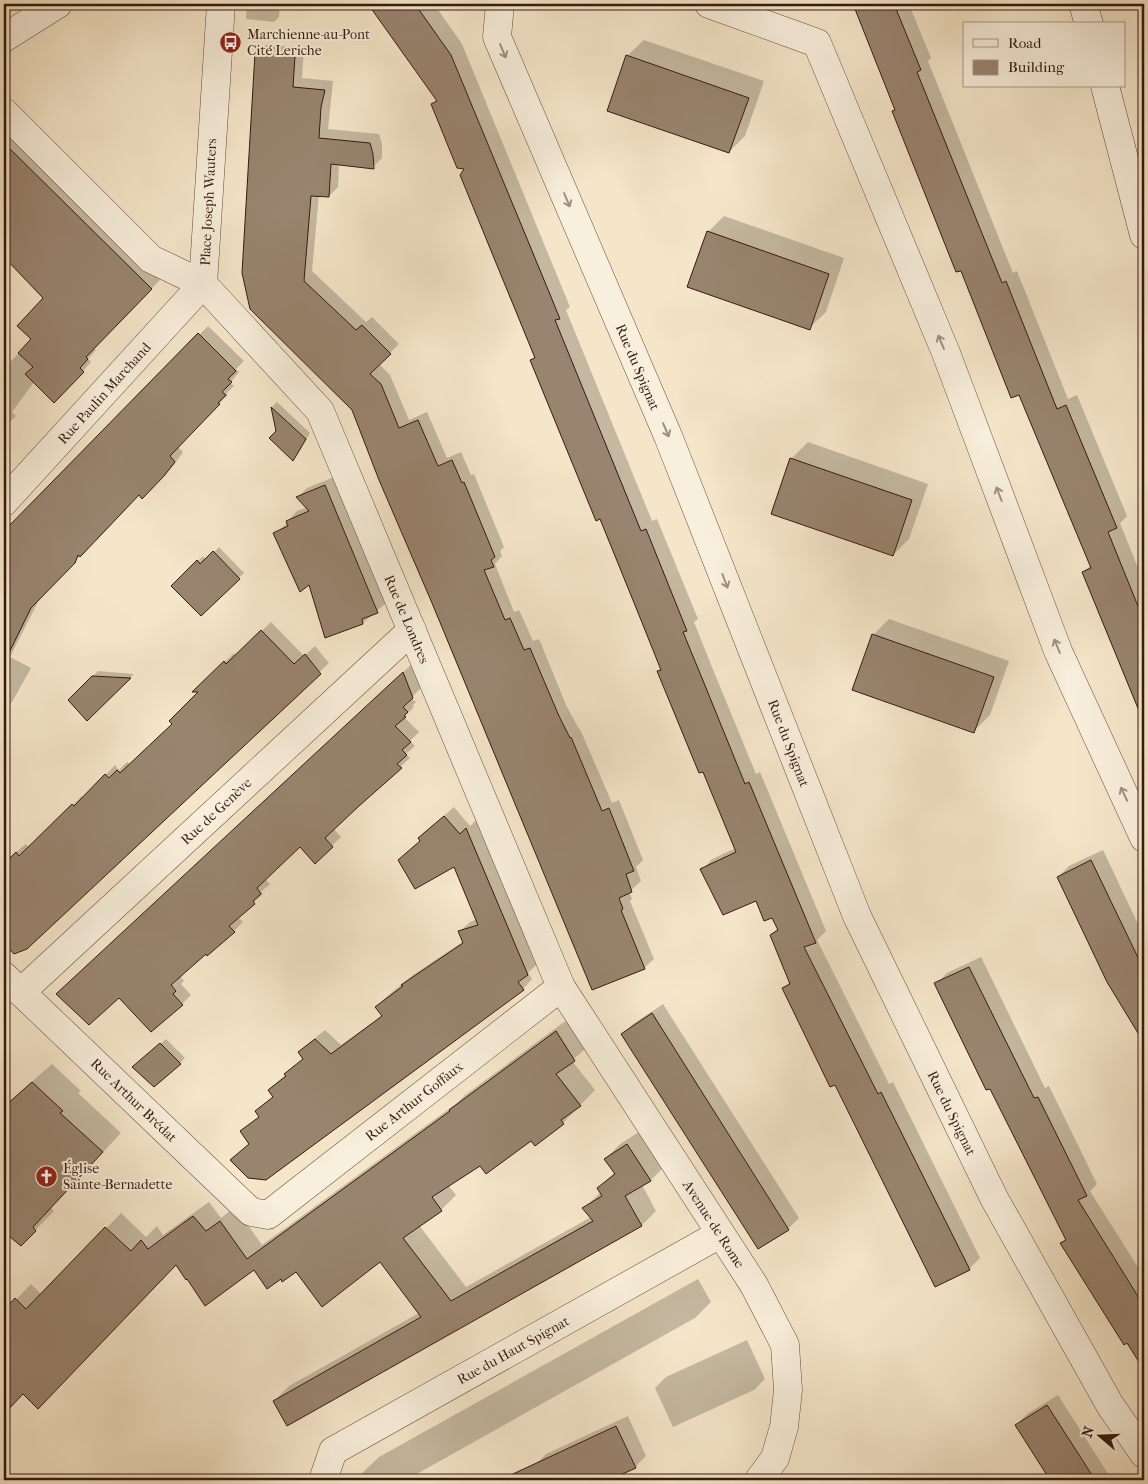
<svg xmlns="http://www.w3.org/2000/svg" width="1148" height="1484" font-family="'IM FELL French Canon',serif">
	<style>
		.shadow { fill: #0003 }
		.building { fill: #99846f; stroke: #36190e }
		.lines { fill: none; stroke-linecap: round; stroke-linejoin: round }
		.minor-casing { stroke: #664c3d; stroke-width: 29 }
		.minor { stroke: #f8efdc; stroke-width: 28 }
		.oneway { stroke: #a18f7f }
		.labels { text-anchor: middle; stroke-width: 4; stroke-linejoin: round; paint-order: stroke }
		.poi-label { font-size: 14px; fill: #36190e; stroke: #f8efdc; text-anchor: start }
		.street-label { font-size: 14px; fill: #36190e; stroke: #f8efdc }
	</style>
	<rect width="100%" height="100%" fill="#f5e6c9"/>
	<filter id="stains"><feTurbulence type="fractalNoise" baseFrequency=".004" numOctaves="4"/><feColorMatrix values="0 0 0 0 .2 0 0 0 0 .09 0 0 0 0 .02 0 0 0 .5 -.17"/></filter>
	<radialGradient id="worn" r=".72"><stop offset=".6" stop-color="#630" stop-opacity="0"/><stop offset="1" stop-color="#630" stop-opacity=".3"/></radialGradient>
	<g class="shadow">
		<polygon points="247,4 280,4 279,17 274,22 246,19"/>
		<polygon points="370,4 434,4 462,44 570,307 566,310 652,521 657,519 698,619 694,622 714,672 756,774 760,772 826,931 817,940 889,1084 893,1082 980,1258 969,1269 836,1083 784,988 790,981 771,935 778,928 772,916 756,899 702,870 712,859 736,848 704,770 658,672 662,668 601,517 532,360 536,356 466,168 433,104 437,99"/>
		<polygon points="855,4 909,4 931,58 928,61 1013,273 1017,271 1068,399 1077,395 1127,516 1120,523 1144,583 1144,722 1083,572 1091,565 1020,393 961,269 893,112 896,108"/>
		<polygon points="644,40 764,81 745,136 729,152 627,56"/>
		<polygon points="266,45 304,47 302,78 333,81 328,129 379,134 382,144 382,158 373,167 339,164 338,187 329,196 319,195 312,271 366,322 372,317 399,344 379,364 390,375 409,420 427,412 447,458 461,452 471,475 474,474 504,547 500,551 502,556 495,564 514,612 519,610 533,641 539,639 567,707 579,729 580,729 612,803 619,800 643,860 636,867 641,881 629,892 632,899 630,901 654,959 644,968 353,409 251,309 256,54"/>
		<polygon points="4,126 160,280 94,348 96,350 88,359 91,362 63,393 34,382 12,412 16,416 4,428 4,368 33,339 45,298 4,255"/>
		<polygon points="724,216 844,258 826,312 809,328 708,232"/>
		<polygon points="208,326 244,361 236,369 239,372 230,383 234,386 226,394 228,395 177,446 183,452 173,466 151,489 139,494 40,598 10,657 31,668 12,702 4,710 4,533"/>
		<polygon points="277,402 310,433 298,454 293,459 278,431 272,407"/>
		<polygon points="808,442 928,484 909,539 893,555 772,513 792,458"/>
		<polygon points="334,477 387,602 363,623 325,636 310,583 275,534 288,522 288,521 297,511 308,507 298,497 307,488"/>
		<polygon points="219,547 244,573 201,614 173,586 203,556 206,560"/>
		<polygon points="889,619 1009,661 990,715 974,731 873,635"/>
		<polygon points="271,622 304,656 315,646 329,663 121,860 14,952 4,942 4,862 26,844 29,848 82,796 84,798 115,765 119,770 127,762 130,764 173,724 201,691 195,691 234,653 236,656"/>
		<polygon points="412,664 421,688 411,698 416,702 412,706 414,707 404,717 419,732 410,741 415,746 406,754 410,758 333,828 341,837 315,862 300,845 265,879 270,884 261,892 263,894 238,917 243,922 234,931 206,952 180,976 184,981 181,984 191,995 182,1004 151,1030 119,996 67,985"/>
		<polygon points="98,671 134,674 96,711 69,700"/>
		<polygon points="454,807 470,826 476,820 537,964 528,973 532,979 523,989 241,1151 250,1143 241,1132 260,1116 256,1111 274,1096 269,1090 304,1058 299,1052 309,1043 325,1030 341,1045 383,1015 377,1007 386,997 413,975 464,941 460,931 470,922 477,919 454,865 421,840 429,829"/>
		<polygon points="1103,850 1144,937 1144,1040 1108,981 1058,877 1069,866"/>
		<polygon points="981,957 1045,1088 1049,1086 1097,1184 1090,1191 1144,1277 1144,1368 1061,1244 1067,1238 991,1087 936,984 947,973"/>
		<polygon points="663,1004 799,1218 788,1229 759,1247 622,1034 633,1024"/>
		<polygon points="571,1017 589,1045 572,1061 595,1090 563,1123 480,1164 448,1185 456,1195 441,1210 419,1225 466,1287 591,1217 584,1208 601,1192 598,1188 615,1172 605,1159 620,1144 642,1130 665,1166 651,1180 642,1185 656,1211 642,1225 274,1401 289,1386 419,1313 381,1260 296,1270 281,1278 255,1268 176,1264 23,1393 4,1413 4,1312 31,1284 42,1295 121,1213 146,1237 157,1226 163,1235 209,1202 221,1218 235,1207 262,1245 457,1103 465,1095"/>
		<polygon points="166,1039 185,1058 180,1063 139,1062"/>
		<polygon points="52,1064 81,1091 78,1093 121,1133 51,1208 54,1211 21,1245 9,1234 5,1238 4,1236 4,1106"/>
		<polygon points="698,1279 711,1302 695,1318 406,1480 367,1480 362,1473 379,1457"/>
		<polygon points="747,1340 765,1379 754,1390 673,1427 655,1388 666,1377"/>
		<polygon points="1058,1395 1112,1480 1051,1480 1016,1425 1027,1414"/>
		<polygon points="628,1416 646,1456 635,1467 606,1480 539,1480 542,1479 535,1465 546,1454"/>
	</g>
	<g class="building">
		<polygon points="368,4 415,4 451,55 549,292 560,319 555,320 641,531 646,529 687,631 683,632 704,683 745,784 749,782 816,943 804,947 878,1094 881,1092 970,1270 935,1287 835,1085 830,1087 782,988 790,984 770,935 778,930 772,918 764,921 756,901 723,915 700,869 736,852 703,772 699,773 657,671 661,670 641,620 600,519 596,521 530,360 535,358 460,175 464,169 457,168 431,104 437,101"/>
		<polygon points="853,4 894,4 921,70 917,72 1002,283 1006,281 1057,409 1066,405 1117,528 1108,532 1144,621 1144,723 1082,572 1091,568 1019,395 1011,398 961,271 956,272 892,111 895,110"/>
		<polygon points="255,53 295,56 293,87 325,90 321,107 319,138 370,143 373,154 374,169 331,164 329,197 311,196 304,281 356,330 362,325 391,354 370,374 381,384 399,428 418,420 438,466 452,460 462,483 464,482 495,557 491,560 494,567 484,570 505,620 510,618 524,650 530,648 559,716 570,738 571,737 602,811 609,808 634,871 626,874 632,892 619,898 623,909 621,910 645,969 592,990 432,603 379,480 352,410 250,309 242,273"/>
		<polygon points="626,55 749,98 729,153 607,111"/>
		<polygon points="4,143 152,289 86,357 88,359 80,368 84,372 54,403 25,374 33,367 18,353 31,339 17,326 43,298 4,257"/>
		<polygon points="707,231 829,274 810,330 687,287"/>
		<polygon points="198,333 236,371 228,379 232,382 222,392 226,395 218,403 220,404 170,456 175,462 164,476 142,499 139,495 80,557 78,555 75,563 31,608 4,663 4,531"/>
		<polygon points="271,407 306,439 293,461 269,438 276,431"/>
		<polygon points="790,458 912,500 893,556 771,514"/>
		<polygon points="325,485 378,613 362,619 363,624 325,638 309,585 300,592 273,533 288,526 286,521 309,511 296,497"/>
		<polygon points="213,551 240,579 201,616 171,586 197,560 200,564"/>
		<polygon points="261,630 294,664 305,654 321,674 27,949 14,954 4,944 4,864 16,852 19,856 72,804 74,806 105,774 109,778 117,770 120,773 172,724 169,721 198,692 192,692 224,661 226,664"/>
		<polygon points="872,634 994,677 974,733 852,690"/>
		<polygon points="403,672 413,698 403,707 408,712 404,716 406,717 395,726 411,742 402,750 407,755 397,764 402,768 359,806 325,838 333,847 315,864 300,847 257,888 261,894 253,901 255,904 229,926 235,932 207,956 206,954 171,985 176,991 173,994 183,1005 151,1032 119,998 89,1025 56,994"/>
		<polygon points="92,676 131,678 87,721 68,700"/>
		<polygon points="444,816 460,834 466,828 528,975 518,982 524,990 266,1180 248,1178 230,1160 249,1144 240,1131 259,1117 255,1111 273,1097 268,1090 286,1076 284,1074 303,1059 298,1052 315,1039 331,1054 382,1016 375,1007 403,986 401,985 463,943 458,931 478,925 454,867 415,889 398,860 420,841 418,838"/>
		<polygon points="1091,860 1144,970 1144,1043 1107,982 1057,877"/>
		<polygon points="969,967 1034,1098 1038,1097 1087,1196 1078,1200 1144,1306 1144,1370 1127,1343 1124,1345 1060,1243 1066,1240 990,1089 986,1090 934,983"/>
		<polygon points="652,1013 789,1230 758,1249 621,1034"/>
		<polygon points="556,1031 575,1061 556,1074 581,1106 561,1120 564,1124 535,1146 531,1141 486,1174 480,1166 432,1197 442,1211 403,1238 451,1301 593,1221 582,1208 602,1196 597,1188 615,1174 604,1159 627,1144 651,1181 625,1196 642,1226 287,1426 273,1401 421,1317 380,1262 322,1307 296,1272 282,1282 281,1279 267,1289 254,1270 205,1306 187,1279 186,1280 176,1265 38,1409 23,1394 4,1414 4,1310 15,1298 26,1309 105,1227 131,1251 141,1240 148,1249 193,1216 206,1231 220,1221 247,1259 450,1111 449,1110"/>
		<polygon points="160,1043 181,1064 154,1087 132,1067"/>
		<polygon points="32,1082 63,1111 60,1113 103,1152 33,1227 36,1231 21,1246 4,1232 4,1107"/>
		<polygon points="1047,1405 1083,1461 1095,1480 1050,1480 1015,1425"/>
		<polygon points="616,1426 636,1468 609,1480 500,1480"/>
	</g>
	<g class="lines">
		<defs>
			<g id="minor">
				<polyline points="500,4 497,37 668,436 857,916 994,1198 1110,1405 1144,1454"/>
				<polyline points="709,4 817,43 946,353 1058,651 1144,838"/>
				<polyline points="1083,4 1089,24"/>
				<polyline points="4,38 58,4"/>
				<polyline points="1105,86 1144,235"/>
				<polyline points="4,112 151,259 203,284 320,411 561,987 754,1285 785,1345 788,1390 784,1427 775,1458 759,1480"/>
				<polyline points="203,284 221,4"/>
				<polyline points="4,502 203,284"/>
				<polyline points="4,976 251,1212 268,1215 561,987"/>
				<polyline points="21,992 412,630"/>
				<polyline points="323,1480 333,1451 720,1234"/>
			</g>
		</defs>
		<use href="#minor" class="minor-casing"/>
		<use href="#minor" class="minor"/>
	</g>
	<defs><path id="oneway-shaft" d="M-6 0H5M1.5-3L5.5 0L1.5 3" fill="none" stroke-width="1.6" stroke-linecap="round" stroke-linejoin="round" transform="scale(1.25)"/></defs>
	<g class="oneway">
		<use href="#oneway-shaft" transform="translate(503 51) rotate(67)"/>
		<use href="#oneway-shaft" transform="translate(567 200) rotate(67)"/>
		<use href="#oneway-shaft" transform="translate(941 342) rotate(-113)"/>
		<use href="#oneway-shaft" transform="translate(666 430) rotate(67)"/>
		<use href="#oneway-shaft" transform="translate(999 494) rotate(-111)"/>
		<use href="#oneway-shaft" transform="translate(725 581) rotate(69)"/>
		<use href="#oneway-shaft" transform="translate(1057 646) rotate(-112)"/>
		<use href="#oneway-shaft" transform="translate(1124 794) rotate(-115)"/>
	</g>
	<defs>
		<symbol id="bus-disc" viewBox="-11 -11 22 22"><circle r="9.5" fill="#8f2418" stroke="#f8efdc"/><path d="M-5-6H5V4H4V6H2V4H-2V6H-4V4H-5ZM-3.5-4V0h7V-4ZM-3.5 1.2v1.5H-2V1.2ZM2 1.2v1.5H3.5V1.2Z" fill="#fff"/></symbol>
		<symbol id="church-disc" viewBox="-11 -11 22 22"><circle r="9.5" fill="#8f2418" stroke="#f8efdc"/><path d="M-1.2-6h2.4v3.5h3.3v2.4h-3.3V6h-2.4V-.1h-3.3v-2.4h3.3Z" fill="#fff"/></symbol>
	</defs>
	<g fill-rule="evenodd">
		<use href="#bus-disc" x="218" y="30" width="25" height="25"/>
		<use href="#church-disc" x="34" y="1164" width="25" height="25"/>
	</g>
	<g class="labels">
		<g class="poi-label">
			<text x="247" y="39">Marchienne-au-Pont<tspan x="247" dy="16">Cité Leriche</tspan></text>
			<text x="63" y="1173">Église<tspan x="63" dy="16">Sainte-Bernadette</tspan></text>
		</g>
		<g class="street-label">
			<text transform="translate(208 202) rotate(-87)" y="5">Place Joseph Wauters</text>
			<text transform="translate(638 367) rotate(67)" y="5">Rue du Spignat</text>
			<text transform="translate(104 393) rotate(-48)" y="5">Rue Paulin Marchand</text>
			<text transform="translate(407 619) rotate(67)" y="5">Rue de Londres</text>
			<text transform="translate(789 743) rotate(69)" y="5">Rue du Spignat</text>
			<text transform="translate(216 811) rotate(-43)" y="5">Rue de Genève</text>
			<text transform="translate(134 1100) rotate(44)" y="5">Rue Arthur Brédat</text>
			<text transform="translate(414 1101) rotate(-38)" y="5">Rue Arthur Goffaux</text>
			<text transform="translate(952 1113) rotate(64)" y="5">Rue du Spignat</text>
			<text transform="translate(714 1224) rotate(57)" y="5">Avenue de Rome</text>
			<text transform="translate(513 1350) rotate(-29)" y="5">Rue du Haut Spignat</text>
		</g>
	</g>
	<rect width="1148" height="1484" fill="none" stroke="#f5e6c9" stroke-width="20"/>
	<rect x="5" y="5" width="1138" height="1474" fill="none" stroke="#36190e" stroke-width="2.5"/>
	<rect x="10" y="10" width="1128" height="1464" fill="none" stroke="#36190e"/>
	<rect x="963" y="22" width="162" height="65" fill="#f8efdc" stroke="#aa998a"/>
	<rect x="973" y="39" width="25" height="8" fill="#f8efdc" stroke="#aa998a"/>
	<text x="1008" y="48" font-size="15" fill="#36190e">Road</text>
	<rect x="973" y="60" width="25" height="15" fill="#99846f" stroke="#aa998a"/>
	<text x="1008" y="72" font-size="15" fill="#36190e">Building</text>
	<g transform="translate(1100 1436) rotate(289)" stroke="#f8efdc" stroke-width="4" paint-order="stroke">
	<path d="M0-4L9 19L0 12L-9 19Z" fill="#36190e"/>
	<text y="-8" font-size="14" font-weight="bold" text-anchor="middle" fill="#36190e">N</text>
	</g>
	<rect width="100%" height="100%" filter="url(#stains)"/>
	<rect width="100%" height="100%" fill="url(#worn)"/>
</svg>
